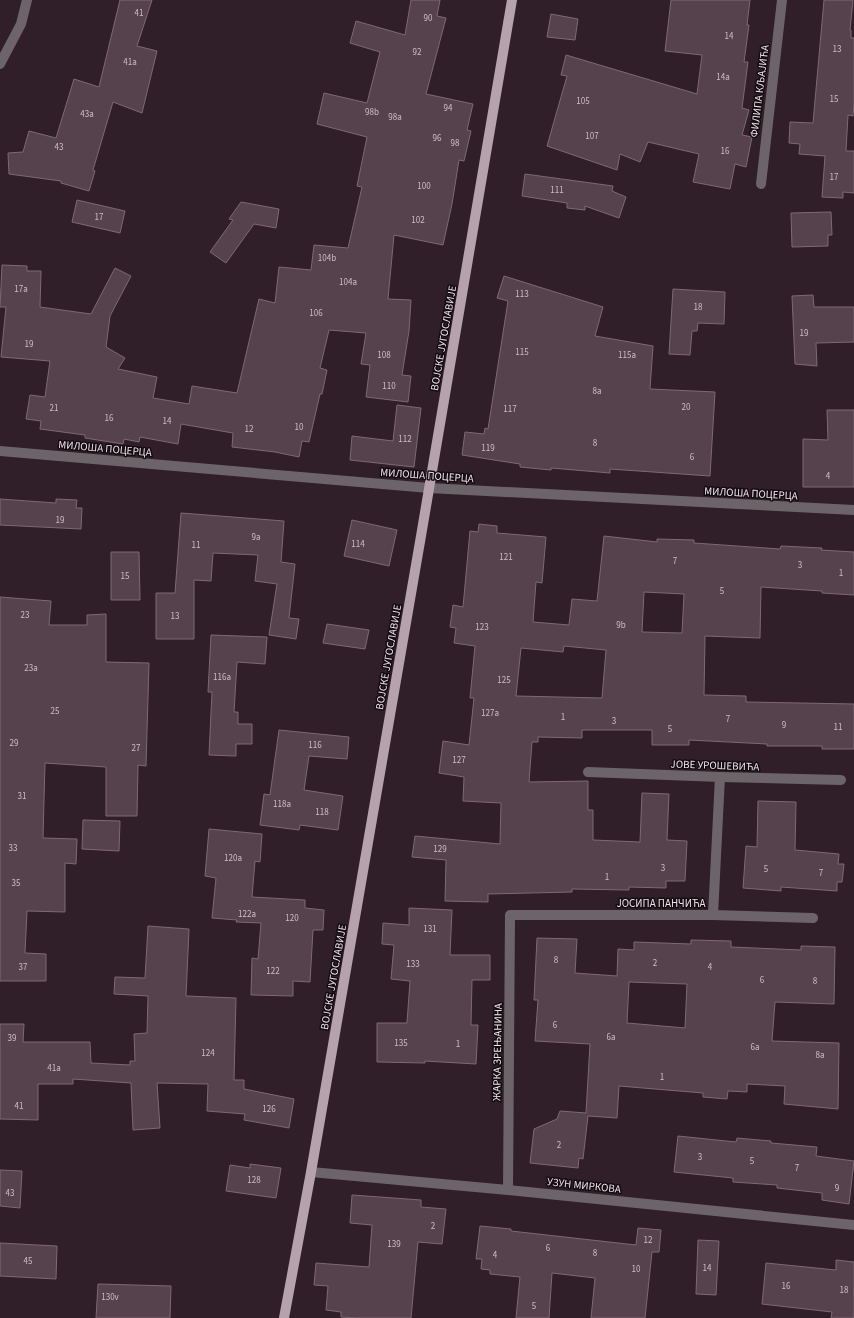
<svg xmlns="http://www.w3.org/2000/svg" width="854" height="1318" font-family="'Source Sans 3',sans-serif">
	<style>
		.building { fill: #56424d; stroke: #7e6875; fill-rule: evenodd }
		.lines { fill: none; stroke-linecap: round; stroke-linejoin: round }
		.minor { stroke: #6d6469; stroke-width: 10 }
		.major { stroke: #b6a2ad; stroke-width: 10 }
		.labels { text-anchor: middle; stroke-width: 3; stroke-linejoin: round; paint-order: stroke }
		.number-label { font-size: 9px; fill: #cabcc4 }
		.street-label { font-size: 11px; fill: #f0e4eb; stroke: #130b10 }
	</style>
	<rect width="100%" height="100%" fill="#301f29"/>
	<g class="building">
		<polygon points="120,0 152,0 137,46 157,51 142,113 113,102 93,170 95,171 89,191 61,183 61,181 9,174 8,153 23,152 29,131 56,138 74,79 99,87"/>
		<polygon points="411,0 440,0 437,16 446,18 426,94 473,104 467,130 471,131 464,161 459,160 452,204 443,245 394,235 388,299 411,300 409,331 402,375 411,376 408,402 366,397 370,365 361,364 366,333 329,330 320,368 327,370 322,394 320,394 309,442 302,441 299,457 275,452 232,447 233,433 181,424 178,444 140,437 139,442 124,439 123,444 85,438 85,435 40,429 41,421 26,419 30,395 45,397 50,361 1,357 6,307 0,307 2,265 27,266 27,271 41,271 40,307 91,314 115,268 131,276 110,316 106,347 125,358 118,369 157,377 153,398 189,404 192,386 237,393 259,299 275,303 279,267 311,270 314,245 348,248 362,187 357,186 367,137 317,124 324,93 367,103 380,52 350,43 356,21 405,35"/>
		<polygon points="671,0 750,0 747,25 749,25 744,62 748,62 742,108 749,110 742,135 752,137 746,167 735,164 730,189 693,182 699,154 648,142 640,162 620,154 617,170 547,146 567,76 561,75 566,55 697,94 702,55 665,51"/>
		<polygon points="824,0 853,0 850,30 851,30 851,38 854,38 854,105 853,116 848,115 846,151 854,151 854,193 843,192 843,198 822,197 825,156 799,154 800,144 789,143 790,122 813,123"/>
		<polygon points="551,14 578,19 575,40 547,37"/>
		<polygon points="525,174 613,186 612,191 626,197 619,218 585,206 585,210 567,208 567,203 522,196"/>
		<polygon points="77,200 125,211 120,233 72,222"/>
		<polygon points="241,202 279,209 276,228 254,224 226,263 210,252 233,220 229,219"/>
		<polygon points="831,212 832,235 828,235 828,246 792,247 791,213"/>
		<polygon points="504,276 603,307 595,336 653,346 650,389 715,392 710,476 610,469 610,473 551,468 551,470 520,467 520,464 462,455 465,432 484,434 485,428 488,429 508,301 497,298"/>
		<polygon points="673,289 725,292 724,324 698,323 697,331 692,331 690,355 669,354"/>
		<polygon points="813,295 814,307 854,307 854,342 816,343 817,366 795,364 792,296"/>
		<polygon points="397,405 421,408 414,467 350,460 352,436 393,441"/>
		<polygon points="827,410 854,410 854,487 803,487 803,439 828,440"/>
		<polygon points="0,499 56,503 56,499 77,500 76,508 82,508 81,529 0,525"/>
		<polygon points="181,513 284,521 281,562 295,564 289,618 299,619 296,639 269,635 277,584 255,581 258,555 213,553 211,581 194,580 194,639 156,639 156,593 175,593"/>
		<polygon points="352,520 397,530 389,566 344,556"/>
		<path d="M479,524L497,526V533L546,537L542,583L536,582L533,622L569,625L572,599L597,601L604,536L657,542V539L694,540V543L780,549L781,546L822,548L821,550L854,552V595L822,593V591L761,587L760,638L705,636L704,695L746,696V702L854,704V749H822V746H767V744L689,740V745H652V730H582V738L538,737V742H532L529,782L588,781V810H593V840L640,842L642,793L669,794L667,840L687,841L685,881H666V888L629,887V890L572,889V892L488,894V902L445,901L446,860L412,857L415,836L500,844L501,803L463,801L464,777L439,773L443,741L469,745L474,698H470L475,646L454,643L456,628L450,627L453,605L463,607L470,531L478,532ZM644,592L684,594L682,633L642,632ZM564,646L606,650L602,698L516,696L521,648L563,652Z"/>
		<polygon points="111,552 139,552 140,600 111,600"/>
		<polygon points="0,597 51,601 49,625 87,625 87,615 106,614 106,662 149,663 146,766 138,765 137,816 106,816 106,767 45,763 43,838 77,839 76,864 65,863 65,912 27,911 25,953 46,954 46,981 0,981"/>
		<polygon points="327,624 369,630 365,649 323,643"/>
		<polygon points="211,635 267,637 265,664 237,662 234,712 238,712 238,724 252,724 252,744 236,744 236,756 209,755 212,692 208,692"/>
		<polygon points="279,730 349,737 347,759 309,756 304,790 343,796 338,830 300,825 299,830 260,825 264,794 270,795"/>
		<polygon points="758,801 796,802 795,850 839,854 838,864 844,864 842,882 837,882 837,891 781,887 781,891 743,888 746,846 757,847"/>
		<polygon points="83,820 120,821 119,851 82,849"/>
		<polygon points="209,829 262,834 260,862 255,861 252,897 305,900 305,908 324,910 323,930 313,930 310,982 293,981 293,996 251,995 252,958 258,959 261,923 236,922 237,920 212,918 216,878 205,876"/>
		<polygon points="409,908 452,910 450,955 490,955 490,980 472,980 471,1025 478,1025 476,1064 425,1061 425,1063 377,1062 377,1023 407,1023 410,981 391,979 394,945 382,944 383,923 409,925"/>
		<polygon points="148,926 189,929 186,996 236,998 234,1080 244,1080 244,1089 294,1099 289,1128 244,1120 245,1114 207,1111 208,1084 157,1083 160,1128 133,1130 131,1083 73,1079 73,1084 38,1084 38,1120 0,1119 0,1024 24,1024 23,1042 90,1042 91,1063 130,1065 130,1061 135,1061 134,1034 147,1033 148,996 114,994 115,977 145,978"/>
		<path d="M537,938L577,939L575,973L617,976L618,949L634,950V942L691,944V940L731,941V947L801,950V946L835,947L834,1004L775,1002L772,1041L839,1043L838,1109L784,1104L785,1086L747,1084V1092L728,1091L727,1099L703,1097V1093L619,1086L617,1118L588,1116L583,1159L579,1158L578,1168L530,1163L534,1129L557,1119L560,1111L586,1113L590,1044L535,1041L538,1000H534ZM629,982L687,984L685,1028L627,1023Z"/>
		<polygon points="678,1136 736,1142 737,1138 771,1141 771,1143 817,1147 816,1156 854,1161 849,1204 822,1200 822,1193 777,1188 777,1185 733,1182 733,1178 674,1172"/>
		<polygon points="250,1164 281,1168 276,1198 226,1191 230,1165 250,1168"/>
		<polygon points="0,1170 22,1171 20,1208 0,1206"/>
		<polygon points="352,1195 421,1200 421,1207 446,1209 442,1244 418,1242 411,1318 357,1318 341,1317 341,1312 326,1310 328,1286 314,1285 316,1263 369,1267 372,1225 350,1223"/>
		<polygon points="480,1226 511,1229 511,1231 636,1245 638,1228 661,1230 659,1252 652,1252 645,1318 591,1318 595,1278 552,1273 549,1318 516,1318 520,1277 490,1274 490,1270 481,1269 482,1259 476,1259"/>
		<polygon points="698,1240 719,1241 716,1295 696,1294"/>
		<polygon points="0,1243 57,1246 56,1279 0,1276"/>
		<polygon points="836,1260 854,1262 854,1318 831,1318 832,1312 762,1304 766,1263 836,1270"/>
		<polygon points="98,1284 171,1286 170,1318 96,1318"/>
	</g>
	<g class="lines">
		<g class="minor">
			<polyline points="0,64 21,24 27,0"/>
			<polyline points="761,184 782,0"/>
			<polyline points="0,451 429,488 854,510"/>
			<polyline points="588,772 720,777 841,780"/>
			<polyline points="713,915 720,777"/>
			<polyline points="311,1172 508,1190 854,1225"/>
			<polyline points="508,1190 510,915 713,915 813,918"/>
		</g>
		<polyline class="major" points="284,1318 311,1172 421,536 512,0"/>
	</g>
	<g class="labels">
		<g class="number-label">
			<text x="139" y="16">41</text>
			<text x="428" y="21">90</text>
			<text x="729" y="39">14</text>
			<text x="837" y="52">13</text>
			<text x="417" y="55">92</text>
			<text x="130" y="65">41a</text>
			<text x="723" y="80">14a</text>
			<text x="834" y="102">15</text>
			<text x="583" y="104">105</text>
			<text x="448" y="111">94</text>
			<text x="372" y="115">98b</text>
			<text x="87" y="117">43a</text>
			<text x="395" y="120">98a</text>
			<text x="592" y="139">107</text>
			<text x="437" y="141">96</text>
			<text x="455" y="146">98</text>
			<text x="59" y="150">43</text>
			<text x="725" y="154">16</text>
			<text x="834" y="180">17</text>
			<text x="424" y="189">100</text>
			<text x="557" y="193">111</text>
			<text x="99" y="220">17</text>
			<text x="418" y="223">102</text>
			<text x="327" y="261">104b</text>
			<text x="348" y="285">104a</text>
			<text x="21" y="292">17a</text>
			<text x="522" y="297">113</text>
			<text x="698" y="310">18</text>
			<text x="316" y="316">106</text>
			<text x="804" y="336">19</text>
			<text x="29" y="347">19</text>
			<text x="522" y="355">115</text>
			<text x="384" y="358">108</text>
			<text x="627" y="358">115a</text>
			<text x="389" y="389">110</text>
			<text x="597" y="394">8a</text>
			<text x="686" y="410">20</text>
			<text x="54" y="411">21</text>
			<text x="510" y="412">117</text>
			<text x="109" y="421">16</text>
			<text x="167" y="424">14</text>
			<text x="299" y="430">10</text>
			<text x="249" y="432">12</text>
			<text x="405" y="442">112</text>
			<text x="595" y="446">8</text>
			<text x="488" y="451">119</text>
			<text x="692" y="460">6</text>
			<text x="828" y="479">4</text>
			<text x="60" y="523">19</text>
			<text x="256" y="540">9a</text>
			<text x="358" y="547">114</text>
			<text x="196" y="548">11</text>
			<text x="506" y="560">121</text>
			<text x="675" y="564">7</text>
			<text x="800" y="568">3</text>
			<text x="841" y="576">1</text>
			<text x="125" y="579">15</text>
			<text x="722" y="594">5</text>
			<text x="25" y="618">23</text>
			<text x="175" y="619">13</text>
			<text x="621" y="628">9b</text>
			<text x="482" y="630">123</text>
			<text x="31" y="671">23a</text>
			<text x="222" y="680">116a</text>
			<text x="504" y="683">125</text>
			<text x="55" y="714">25</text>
			<text x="490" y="716">127a</text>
			<text x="563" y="720">1</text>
			<text x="728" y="722">7</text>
			<text x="614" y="724">3</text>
			<text x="784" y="728">9</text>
			<text x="838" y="730">11</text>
			<text x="670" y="732">5</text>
			<text x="14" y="746">29</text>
			<text x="315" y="748">116</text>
			<text x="136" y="751">27</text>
			<text x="459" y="763">127</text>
			<text x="22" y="799">31</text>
			<text x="282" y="807">118a</text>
			<text x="322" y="815">118</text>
			<text x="13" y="851">33</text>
			<text x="440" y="852">129</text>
			<text x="233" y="861">120a</text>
			<text x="663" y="871">3</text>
			<text x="766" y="872">5</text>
			<text x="821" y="876">7</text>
			<text x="607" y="880">1</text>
			<text x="16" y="886">35</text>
			<text x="247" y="917">122a</text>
			<text x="292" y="921">120</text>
			<text x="430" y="932">131</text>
			<text x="556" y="963">8</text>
			<text x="655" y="966">2</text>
			<text x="413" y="967">133</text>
			<text x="23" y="970">37</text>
			<text x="710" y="970">4</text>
			<text x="273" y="974">122</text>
			<text x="762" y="983">6</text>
			<text x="815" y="984">8</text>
			<text x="555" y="1028">6</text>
			<text x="611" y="1040">6a</text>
			<text x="12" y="1041">39</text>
			<text x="401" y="1046">135</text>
			<text x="458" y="1047">1</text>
			<text x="755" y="1050">6a</text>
			<text x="208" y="1056">124</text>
			<text x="820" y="1058">8a</text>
			<text x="54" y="1071">41a</text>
			<text x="662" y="1080">1</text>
			<text x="19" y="1109">41</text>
			<text x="269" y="1112">126</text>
			<text x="559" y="1148">2</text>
			<text x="700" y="1160">3</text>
			<text x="752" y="1164">5</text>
			<text x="797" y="1171">7</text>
			<text x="254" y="1183">128</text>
			<text x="837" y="1191">9</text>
			<text x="10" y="1196">43</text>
			<text x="433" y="1229">2</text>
			<text x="648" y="1243">12</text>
			<text x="394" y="1247">139</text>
			<text x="548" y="1251">6</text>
			<text x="595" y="1256">8</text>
			<text x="495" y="1258">4</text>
			<text x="28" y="1264">45</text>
			<text x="707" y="1271">14</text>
			<text x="636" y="1272">10</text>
			<text x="786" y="1289">16</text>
			<text x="844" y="1293">18</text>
			<text x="110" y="1300">130v</text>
			<text x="534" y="1309">5</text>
		</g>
		<g class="street-label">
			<text transform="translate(759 91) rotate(-83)" y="4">ФИЛИПА КЉАЈИЋА</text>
			<text transform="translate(443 338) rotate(-80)" y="4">ВОЈСКЕ ЈУГОСЛАВИЈЕ</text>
			<text transform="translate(105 448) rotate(5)" y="4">МИЛОША ПОЦЕРЦА</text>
			<text transform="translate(427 475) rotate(4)" y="4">МИЛОША ПОЦЕРЦА</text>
			<text transform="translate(751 493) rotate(3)" y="4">МИЛОША ПОЦЕРЦА</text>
			<text transform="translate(388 657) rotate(-80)" y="4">ВОЈСКЕ ЈУГОСЛАВИЈЕ</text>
			<text transform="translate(715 765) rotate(2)" y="4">ЈОВЕ УРОШЕВИЋА</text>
			<text x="661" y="907">ЈОСИПА ПАНЧИЋА</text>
			<text transform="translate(333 977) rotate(-80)" y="4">ВОЈСКЕ ЈУГОСЛАВИЈЕ</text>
			<text transform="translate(497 1052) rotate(-89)" y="4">ЖАРКА ЗРЕЊАНИНА</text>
			<text transform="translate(584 1185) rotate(6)" y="4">УЗУН МИРКОВА</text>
		</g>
	</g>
</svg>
